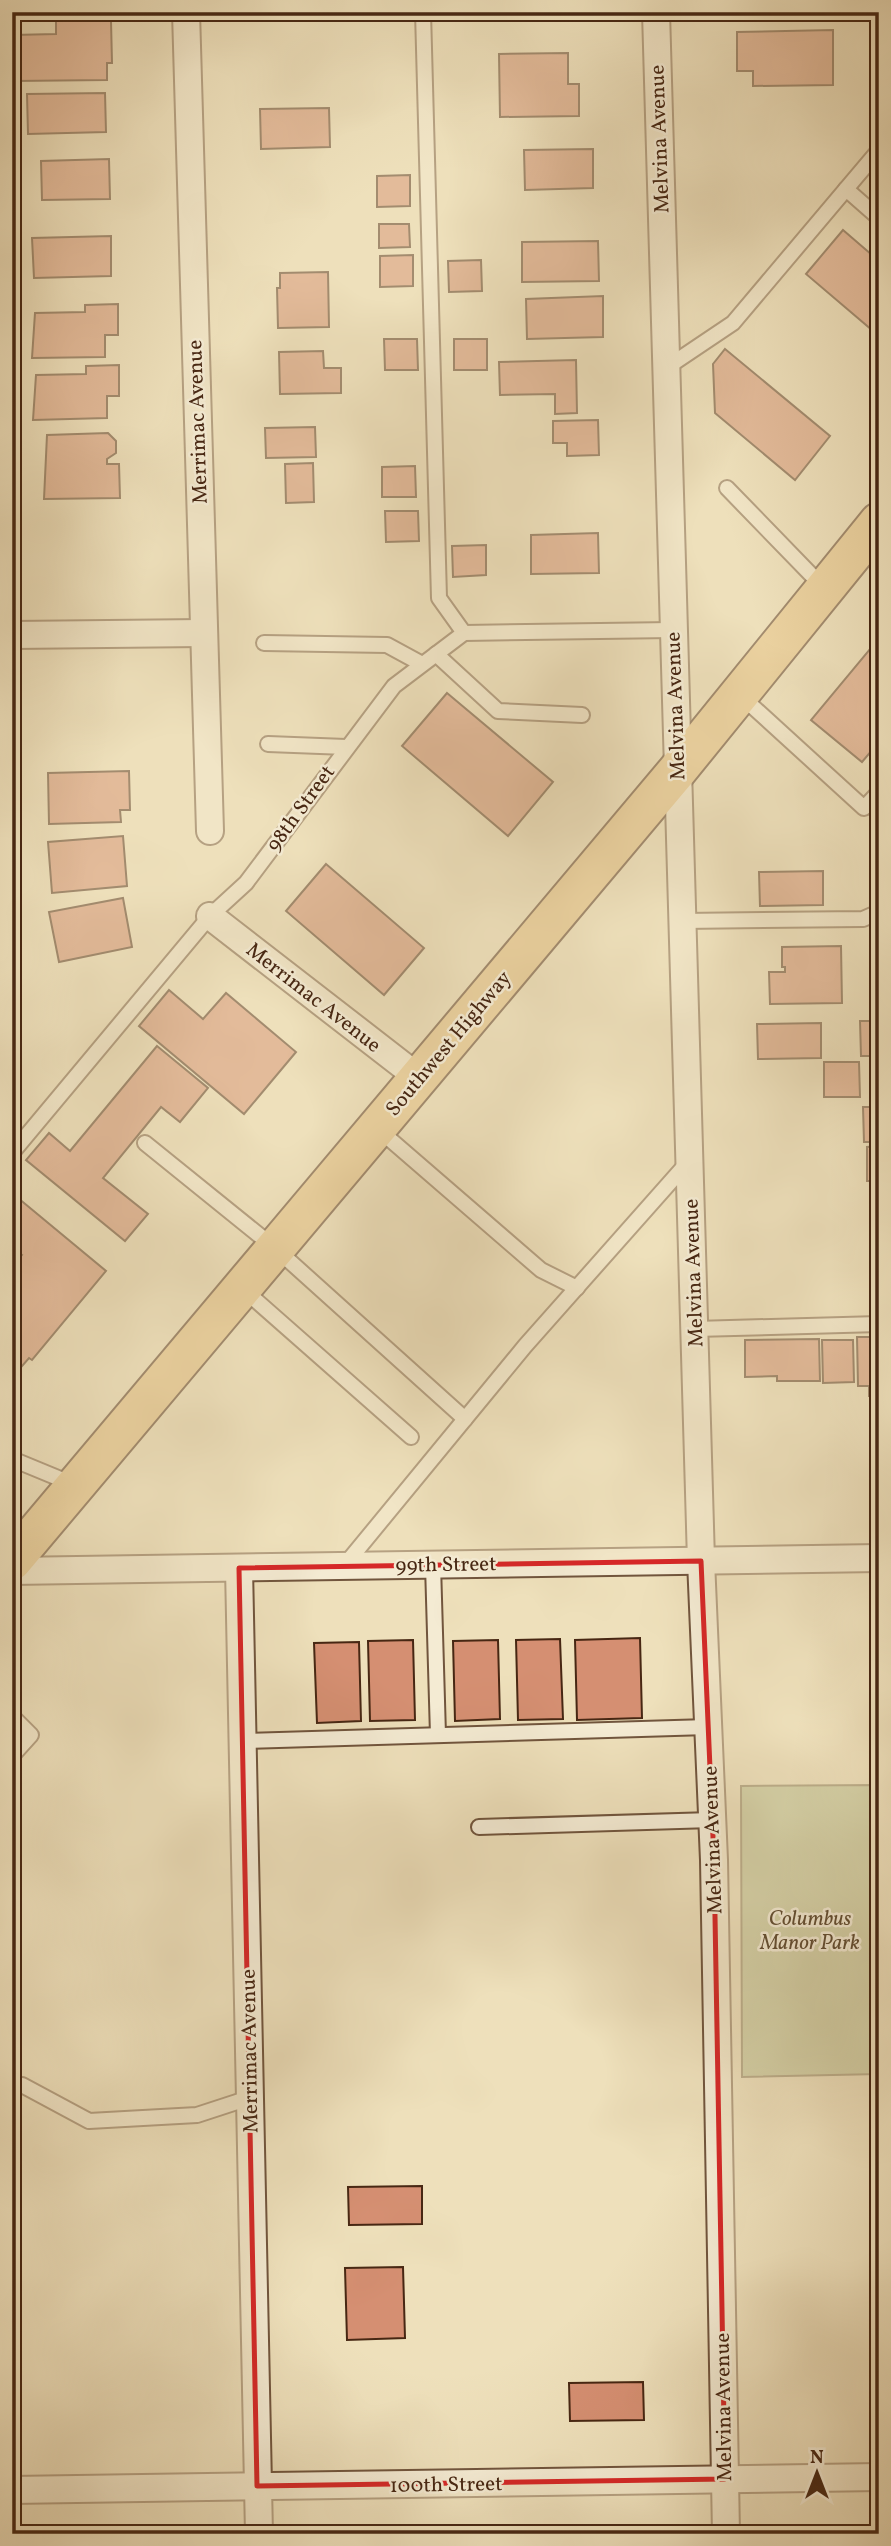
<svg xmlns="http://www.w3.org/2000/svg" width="891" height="2546" font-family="Vollkorn,serif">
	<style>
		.green { fill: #b8c291; stroke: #807452; stroke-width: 2 }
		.building { fill: #d58f72; stroke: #472713; stroke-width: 2 }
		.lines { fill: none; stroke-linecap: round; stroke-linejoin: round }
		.lane-casing { stroke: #71553d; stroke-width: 18 }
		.street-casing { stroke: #71553d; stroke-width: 30 }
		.primary-casing { stroke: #472713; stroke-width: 42 }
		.lane { stroke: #f4ebd3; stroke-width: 14 }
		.street { stroke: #f4ebd3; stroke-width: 26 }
		.primary { stroke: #e7c07e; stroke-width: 38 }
		.marked { fill: none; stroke: #d62828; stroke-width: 5; stroke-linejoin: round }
		.labels { text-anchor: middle; stroke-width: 5; stroke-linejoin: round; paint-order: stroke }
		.street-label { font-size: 21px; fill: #472713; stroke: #f4ebd3 }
		.park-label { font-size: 21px; font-style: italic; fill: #634e32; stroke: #f4ebd3 }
	</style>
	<rect width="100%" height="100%" fill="#eee0bb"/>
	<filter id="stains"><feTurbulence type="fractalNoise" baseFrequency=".00286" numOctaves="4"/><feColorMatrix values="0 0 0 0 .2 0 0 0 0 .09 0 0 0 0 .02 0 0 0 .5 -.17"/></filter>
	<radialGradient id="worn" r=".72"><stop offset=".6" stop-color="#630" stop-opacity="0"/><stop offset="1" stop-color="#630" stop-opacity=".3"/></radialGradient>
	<polygon class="green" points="879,1785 879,2074 742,2077 741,1786"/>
	<g class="building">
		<polygon points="56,21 111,21 112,63 107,63 107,80 14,81 13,35 56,34"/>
		<polygon points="833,30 833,85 753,86 753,71 737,71 737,32"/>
		<polygon points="568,53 568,84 579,84 579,116 500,117 499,54"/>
		<polygon points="105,93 106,132 28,134 27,94"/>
		<polygon points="329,108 330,147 261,149 260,109"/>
		<polygon points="593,149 593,188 525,190 524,150"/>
		<polygon points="109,159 110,199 42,200 41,161"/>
		<polygon points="410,175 410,206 377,207 377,176"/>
		<polygon points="379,224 409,224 410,247 379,248"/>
		<polygon points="843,230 879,261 879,336 806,274"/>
		<polygon points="111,236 111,276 34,278 32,238"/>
		<polygon points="598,241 599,281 522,282 522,242"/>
		<polygon points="413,255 413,286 380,287 380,256"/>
		<polygon points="481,260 482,291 449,292 448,261"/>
		<polygon points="328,272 329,327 278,328 277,288 280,288 280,273"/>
		<polygon points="603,296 603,337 527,339 526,299"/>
		<polygon points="118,304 118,335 105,335 105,357 32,358 35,313 85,312 85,305"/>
		<polygon points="384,339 417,339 418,370 385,370"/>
		<rect x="454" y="339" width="33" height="31"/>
		<polygon points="725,349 830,436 795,480 715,413 713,364"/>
		<polygon points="323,351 324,368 341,368 341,393 280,394 279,352"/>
		<polygon points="576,360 577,413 555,414 555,394 500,395 499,362"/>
		<polygon points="119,365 119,396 107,396 107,418 33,420 36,375 86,374 86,366"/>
		<polygon points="598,420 599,455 567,456 567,443 553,443 553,421"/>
		<polygon points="315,427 316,457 266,458 265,428"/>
		<polygon points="108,433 116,441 116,453 107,459 107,464 119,464 120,498 44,499 47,435"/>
		<polygon points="313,463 314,502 286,503 285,464"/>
		<polygon points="415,466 416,497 382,497 382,467"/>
		<polygon points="385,511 418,511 419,541 386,542"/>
		<polygon points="598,533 599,573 531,574 531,535"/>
		<polygon points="486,545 486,575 453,577 452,546"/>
		<polygon points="875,643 879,646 879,742 862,762 811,720"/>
		<polygon points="447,693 553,782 508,836 402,746"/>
		<rect x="12" y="716" width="7" height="46"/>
		<polygon points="129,771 130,810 120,810 121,822 49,824 48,773"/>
		<polygon points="123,836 127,886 52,893 48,842"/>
		<polygon points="326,864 424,948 384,995 286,911"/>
		<polygon points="823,871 823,905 760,906 759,872"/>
		<polygon points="123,898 132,947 59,962 49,912"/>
		<polygon points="841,946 842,1003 770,1004 769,972 785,972 785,967 782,967 782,947"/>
		<polygon points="169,990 203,1019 226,993 296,1052 244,1114 139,1026"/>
		<polygon points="860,1021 879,1021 879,1056 861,1056"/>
		<polygon points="821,1023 821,1058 758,1059 757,1024"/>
		<polygon points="157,1046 208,1088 180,1122 161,1107 103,1178 148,1214 125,1241 26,1160 49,1133 70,1151"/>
		<polygon points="824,1062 859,1062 860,1097 824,1097"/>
		<polygon points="863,1107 879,1107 879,1142 864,1142"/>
		<polygon points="879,1146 879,1181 867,1181 867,1147"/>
		<polygon points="12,1193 106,1271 32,1360 29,1358 16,1373 12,1370 12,1267 22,1255 12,1247"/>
		<polygon points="857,1337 879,1337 879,1396 869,1396 869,1386 858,1386"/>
		<polygon points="819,1339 820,1381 777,1381 777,1376 745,1377 745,1340"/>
		<polygon points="822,1340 853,1340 854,1382 823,1383"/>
		<polygon points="640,1638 642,1718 577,1720 575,1640"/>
		<polygon points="560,1639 563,1719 518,1720 516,1640"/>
		<polygon points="413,1640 415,1720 370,1721 368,1641"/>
		<polygon points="498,1640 500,1719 455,1721 453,1641"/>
		<polygon points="359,1642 361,1721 317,1723 314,1643"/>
		<polygon points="422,2186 422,2224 349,2225 348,2187"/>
		<polygon points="403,2267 405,2338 347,2340 345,2268"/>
		<polygon points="643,2382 644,2420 570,2421 569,2383"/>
	</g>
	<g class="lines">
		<defs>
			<g id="lane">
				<polyline points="423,12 439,598 464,633"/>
				<polyline points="846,189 879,218"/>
				<polyline points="666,368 733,323 879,150"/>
				<polyline points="727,488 824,588"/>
				<polyline points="264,643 387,645 422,664"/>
				<polyline points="436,654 498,711 582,715"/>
				<polyline points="740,695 864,808 879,792"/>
				<polyline points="268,744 346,747"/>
				<polyline points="682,921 863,919 879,912"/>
				<polyline points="378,1129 541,1270 577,1288"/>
				<polyline points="145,1143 275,1248 465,1419"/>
				<polyline points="12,1153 210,916 246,883 394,686 464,633 673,630"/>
				<polyline points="243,1289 411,1437"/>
				<polyline points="695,1329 879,1324"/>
				<polyline points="12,1459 75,1485"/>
				<polyline points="433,1565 438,1735"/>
				<polyline points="344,1566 525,1346 689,1161"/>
				<polyline points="12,1716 31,1735 12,1756"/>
				<polyline points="242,1741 708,1727"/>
				<polyline points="479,1827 712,1820"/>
				<polyline points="12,2085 22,2085 89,2121 197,2115 249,2098"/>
			</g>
			<g id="street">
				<polyline points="186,12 210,831"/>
				<polyline points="656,12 701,1561 714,1860 726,2534"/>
				<polyline points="12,635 203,633"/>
				<polyline points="210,916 419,1078"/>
				<polyline points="239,1568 259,2534"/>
				<polyline points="12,1571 879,1558"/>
				<polyline points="12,2490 879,2477"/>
			</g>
			<polyline id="primary" points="12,1561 677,771 879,522"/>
		</defs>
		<use href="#lane" class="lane-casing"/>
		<use href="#street" class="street-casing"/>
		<use href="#primary" class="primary-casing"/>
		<use href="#lane" class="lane"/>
		<use href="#street" class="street"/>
		<use href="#primary" class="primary"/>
	</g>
	<path d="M0 0H891V2546H0ZM701,1561L714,1860L725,2479L257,2486L239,1568Z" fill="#eee0bb" fill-opacity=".55" fill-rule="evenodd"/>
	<path class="marked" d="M701,1561L714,1860L725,2479L257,2486L239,1568Z"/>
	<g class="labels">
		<g class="street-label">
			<text transform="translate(659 139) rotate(-92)" y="7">Melvina Avenue</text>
			<text transform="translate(197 422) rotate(-92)" y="7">Merrimac Avenue</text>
			<text transform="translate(675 706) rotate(-92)" y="7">Melvina Avenue</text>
			<text transform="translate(300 808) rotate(-54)" y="7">98th Street</text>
			<text transform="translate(314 997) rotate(38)" y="7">Merrimac Avenue</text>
			<text transform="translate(448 1043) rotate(-50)" y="7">Southwest Highway</text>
			<text transform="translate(693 1273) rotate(-92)" y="7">Melvina Avenue</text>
			<text transform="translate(446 1564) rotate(-1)" y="7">99th Street</text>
			<text transform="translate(712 1840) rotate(-92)" y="7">Melvina Avenue</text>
			<text transform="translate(249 2051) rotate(-91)" y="7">Merrimac Avenue</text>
			<text transform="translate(723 2407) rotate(-91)" y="7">Melvina Avenue</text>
			<text transform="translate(446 2484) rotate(-1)" y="7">100th Street</text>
		</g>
		<g class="park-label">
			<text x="810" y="1925">Columbus<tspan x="810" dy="24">Manor Park</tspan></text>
		</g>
	</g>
	<rect width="891" height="2546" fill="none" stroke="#eee0bb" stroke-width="42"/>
	<rect x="14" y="14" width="863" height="2518" fill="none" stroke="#472713" stroke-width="3.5"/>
	<rect x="21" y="21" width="849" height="2504" fill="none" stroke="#472713" stroke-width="2"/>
	<g transform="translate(817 2473)" stroke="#f4ebd3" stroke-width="5" paint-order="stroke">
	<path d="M0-5L12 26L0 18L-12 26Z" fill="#472713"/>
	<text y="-10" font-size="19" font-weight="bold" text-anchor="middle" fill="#472713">N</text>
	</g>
	<rect width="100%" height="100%" filter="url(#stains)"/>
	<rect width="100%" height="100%" fill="url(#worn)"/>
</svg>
